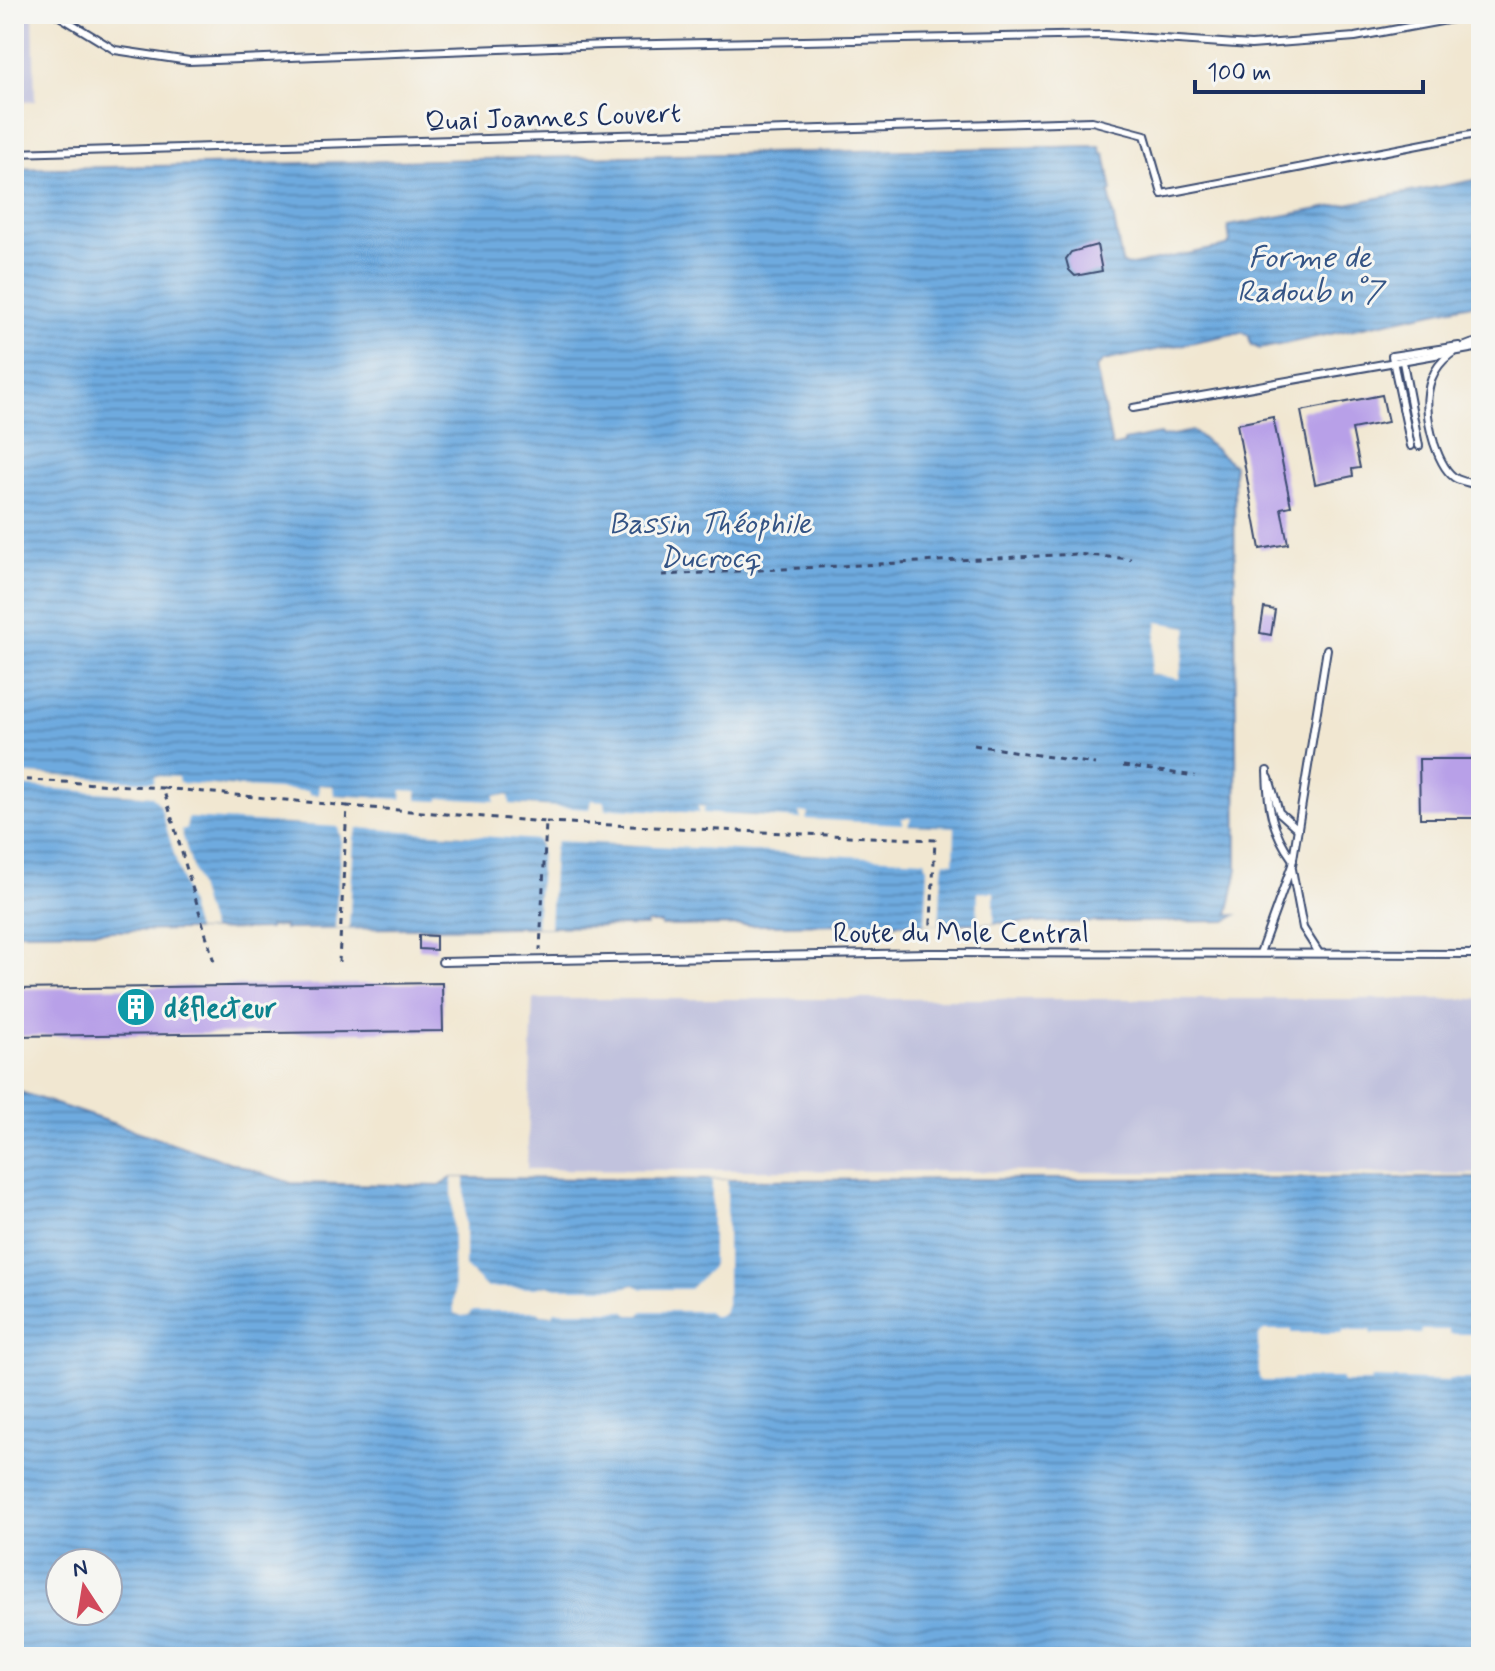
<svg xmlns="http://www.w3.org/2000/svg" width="1495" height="1671" font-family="Mynerve,sans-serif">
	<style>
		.industrial { fill: #c1c2dd }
		.water { fill: url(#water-rules); stroke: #446c9e; stroke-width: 2; fill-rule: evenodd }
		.pier { fill: #f1e7d1 }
		.building { fill: #b8a0e8 }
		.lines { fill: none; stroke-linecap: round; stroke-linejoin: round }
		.service-casing { stroke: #3b4b6f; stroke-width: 10 }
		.path { stroke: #3b4b6f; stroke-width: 3; stroke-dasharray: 6 6; stroke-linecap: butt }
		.service { stroke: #fff; stroke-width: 6 }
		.labels { text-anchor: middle; stroke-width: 6; stroke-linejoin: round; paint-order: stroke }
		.street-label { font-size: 28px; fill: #1b2f5e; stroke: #f6f6f2 }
		.culture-label { font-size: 28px; font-weight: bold; fill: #0d838f; stroke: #f6f6f2; text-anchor: start }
		.water-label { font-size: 30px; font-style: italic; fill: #345485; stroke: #f6f6f2 }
	</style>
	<defs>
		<pattern id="water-rules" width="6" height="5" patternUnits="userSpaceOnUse" patternTransform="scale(2)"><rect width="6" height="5" fill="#6eaadf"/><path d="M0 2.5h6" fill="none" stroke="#5a8bb8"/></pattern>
	</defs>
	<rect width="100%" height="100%" fill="#f6f6f2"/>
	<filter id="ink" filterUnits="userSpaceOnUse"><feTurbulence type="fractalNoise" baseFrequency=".0125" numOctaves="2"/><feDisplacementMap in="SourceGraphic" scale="16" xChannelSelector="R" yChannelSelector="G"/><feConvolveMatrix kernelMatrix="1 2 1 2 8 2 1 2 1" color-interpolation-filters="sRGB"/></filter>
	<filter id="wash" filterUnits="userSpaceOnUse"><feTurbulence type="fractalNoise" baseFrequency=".006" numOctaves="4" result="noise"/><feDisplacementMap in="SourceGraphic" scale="32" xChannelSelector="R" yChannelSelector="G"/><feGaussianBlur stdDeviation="1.8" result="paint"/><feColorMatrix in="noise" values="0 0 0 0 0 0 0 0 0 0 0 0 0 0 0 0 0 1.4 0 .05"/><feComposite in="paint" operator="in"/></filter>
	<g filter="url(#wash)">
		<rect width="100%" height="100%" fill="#f1e7d1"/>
		<g class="industrial">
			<polygon points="14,14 33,14 35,101 14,102"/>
			<polygon points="533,999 1481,999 1481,1174 527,1169"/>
		</g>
		<g class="water">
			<polygon points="1100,146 1102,153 1105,154 1112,191 1109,192 1122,263 1127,266 1227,246 1230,242 1228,226 1481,179 1481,302 1260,349 1251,345 1249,336 1242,332 1103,361 1096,368 1112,447 1124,444 1124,441 1160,434 1162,437 1193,431 1234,465 1237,874 1228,915 1236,915 1226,921 856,924 856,922 845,922 845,924 661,926 661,923 647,923 646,926 284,929 284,926 269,927 269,929 14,932 14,169"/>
			<path d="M14,1090L291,1183L439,1186L452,1178L727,1180L1481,1178V1657H14ZM60,1563H108V1611H60Z"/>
		</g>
		<g class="pier">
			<polygon points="1158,622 1188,627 1179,679 1150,674"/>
			<polygon points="14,773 154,782 155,776 178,777 179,783 308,791 309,794 318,795 319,785 333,786 334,795 401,799 402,790 417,791 417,800 439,801 439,798 495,801 495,795 509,796 510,804 589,809 591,800 605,801 606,810 614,808 699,813 698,806 705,807 703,813 801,819 799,812 808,813 806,819 903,824 902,818 911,818 908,825 955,827 954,862 945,861 942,872 939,924 925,924 928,872 925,860 557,841 554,850 550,927 536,927 541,850 538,840 358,828 354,838 349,929 335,929 341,838 338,827 188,818 186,830 181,830 211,930 196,930 160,805 152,796 14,786"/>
			<polygon points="978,892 994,892 994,923 977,923"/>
			<polygon points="452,1178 465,1178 465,1267 487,1288 536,1288 547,1285 557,1288 622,1288 634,1285 643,1289 690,1289 712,1267 712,1180 727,1180 727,1304 724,1312 720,1316 712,1316 708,1311 643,1311 640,1315 629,1315 624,1311 555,1311 552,1315 541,1314 538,1311 471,1311 469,1315 462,1316 454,1313"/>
			<polygon points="1264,1330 1291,1330 1291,1333 1343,1333 1343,1330 1370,1330 1371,1334 1421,1334 1422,1330 1449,1330 1449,1334 1481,1334 1481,1379 1450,1379 1449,1381 1371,1378 1371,1382 1342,1382 1342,1378 1293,1378 1291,1381 1262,1381 1259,1378 1258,1336"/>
		</g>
		<g id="blocks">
			<g class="building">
				<polygon points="1097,245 1102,271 1075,276 1069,270 1066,259 1071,252"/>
				<polygon points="1382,395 1388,422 1352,429 1360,468 1352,469 1353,476 1315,484 1301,411"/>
				<polygon points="1273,417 1291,506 1281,508 1288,544 1260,549 1237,424"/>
				<polygon points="1264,608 1275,610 1271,635 1260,633"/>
				<polygon points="1419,759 1481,759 1481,818 1420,818"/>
				<polygon points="419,935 436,936 436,950 419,949"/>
				<polygon points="442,983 443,1031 14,1036 14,989"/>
			</g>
		</g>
	</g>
	<g filter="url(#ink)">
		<use href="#blocks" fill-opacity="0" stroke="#3b4b6f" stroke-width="2"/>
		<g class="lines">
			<defs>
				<g id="service">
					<polyline points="56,14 115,50 189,61 606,45 1105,35 1251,45 1355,37 1479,14"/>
					<polyline points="14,153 1092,121 1145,135 1162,194 1481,133"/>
					<path d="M1481,341C1427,354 1419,394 1434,443C1438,455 1445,473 1457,479C1464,482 1474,484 1481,486"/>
					<polyline points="1403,362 1419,446"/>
					<polyline points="1133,408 1481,347"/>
					<polyline points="1411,446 1392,356 1459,346"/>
					<path d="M1267,771C1268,807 1271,830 1293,860"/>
					<polyline points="1269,778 1279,812 1298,829"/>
					<polyline points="1292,869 1303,928 1319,953"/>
					<polyline points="1260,953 1292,865 1327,649"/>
					<polyline points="442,962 930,953 1481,954"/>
				</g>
			</defs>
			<use href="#service" class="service-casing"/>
			<g class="path">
				<polyline points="662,575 1077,554 1131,559"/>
				<polyline points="974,745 1095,764"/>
				<polyline points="1123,766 1195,776"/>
				<polyline points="14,779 163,788 214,962"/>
				<polyline points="163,788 347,806 339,962"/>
				<polyline points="347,806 546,822 540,950"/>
				<polyline points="546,822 935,840 930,941"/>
			</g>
			<use href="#service" class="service"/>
		</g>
	</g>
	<defs>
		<symbol id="building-disc" viewBox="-11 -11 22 22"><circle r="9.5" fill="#0f9aa8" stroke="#f6f6f2"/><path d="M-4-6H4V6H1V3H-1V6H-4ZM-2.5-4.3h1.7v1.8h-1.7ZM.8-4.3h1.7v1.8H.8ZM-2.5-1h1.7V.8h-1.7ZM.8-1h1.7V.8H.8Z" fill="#fff"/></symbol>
	</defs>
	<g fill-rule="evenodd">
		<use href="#building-disc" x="114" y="985" width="44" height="44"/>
	</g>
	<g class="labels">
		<g class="street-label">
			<text transform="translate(553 116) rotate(-2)" y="10">Quai Joannes Couvert</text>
			<text x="961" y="942">Route du Mole Central</text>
		</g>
		<g class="culture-label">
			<text x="164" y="1017">déflecteur</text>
		</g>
		<g class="water-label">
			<text x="1310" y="267">Forme de<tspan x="1310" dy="34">Radoub n°7</tspan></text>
			<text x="710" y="533">Bassin Théophile<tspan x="710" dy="34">Ducrocq</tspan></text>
		</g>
	</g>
	<rect width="1495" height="1671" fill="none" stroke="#f6f6f2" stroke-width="48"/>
	<g transform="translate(84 1587) rotate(348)"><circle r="38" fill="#f6f6f2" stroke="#9ea6b7" stroke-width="2"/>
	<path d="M0-6L14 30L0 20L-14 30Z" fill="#d1495b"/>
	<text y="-12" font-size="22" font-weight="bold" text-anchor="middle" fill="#1b2f5e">N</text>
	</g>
	<path d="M1195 80v12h228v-12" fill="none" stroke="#1b2f5e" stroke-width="4"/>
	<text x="1207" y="80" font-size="24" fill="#1b2f5e" stroke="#f6f6f2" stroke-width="6" paint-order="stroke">100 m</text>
</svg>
